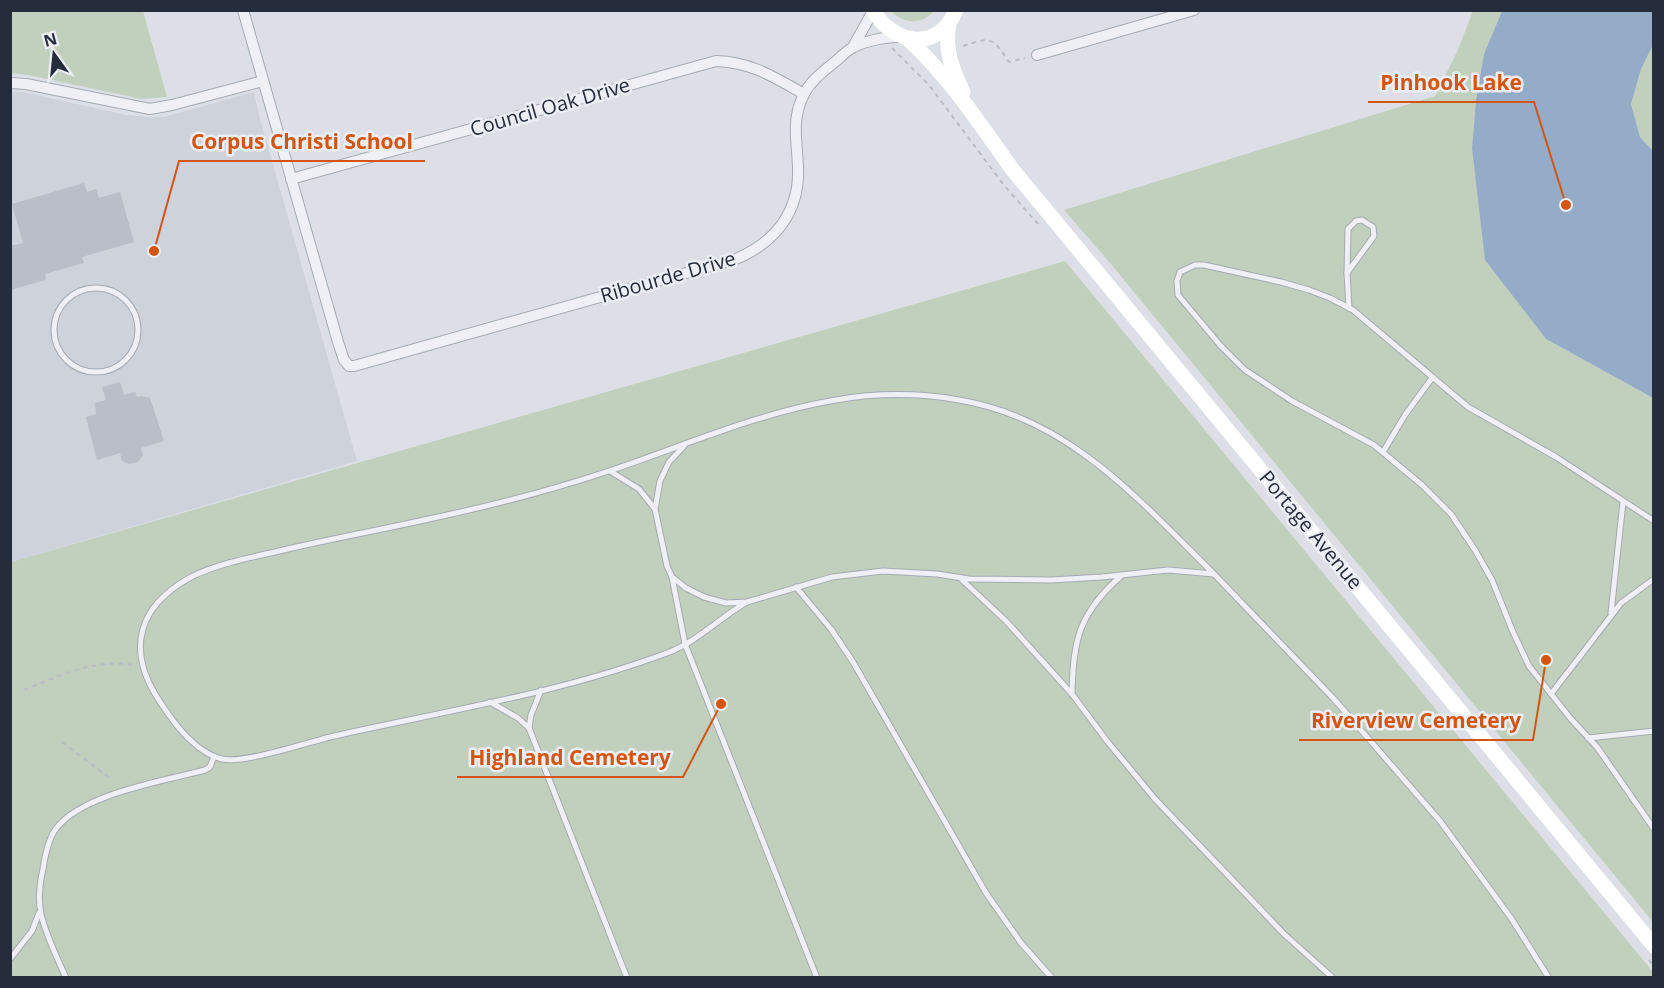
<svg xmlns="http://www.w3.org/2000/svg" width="1664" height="988" font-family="'Open Sans',sans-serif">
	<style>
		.built { fill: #ced2db }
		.green { fill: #c1d0bd }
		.water { fill: #95acc8 }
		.building { fill: #b9bec9 }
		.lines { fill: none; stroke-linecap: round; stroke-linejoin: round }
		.lane-casing { stroke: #a5aab3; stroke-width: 7 }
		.street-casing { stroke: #a5aab3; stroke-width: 12 }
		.path { stroke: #babdc5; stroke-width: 2; stroke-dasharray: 4.5 4.5; stroke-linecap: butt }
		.lane { stroke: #eef0f5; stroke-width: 5 }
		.street { stroke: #eef0f5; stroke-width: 10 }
		.secondary { stroke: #fff; stroke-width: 15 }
		.labels { text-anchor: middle; stroke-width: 5; stroke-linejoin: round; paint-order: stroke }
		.street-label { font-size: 20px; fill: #252d3d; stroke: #ebeef4 }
		.leader { fill: none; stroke: #d45511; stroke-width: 2 }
		.callout-dot { fill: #d45511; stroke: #ebeef4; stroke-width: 2 }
		.callout-label { font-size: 21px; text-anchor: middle; font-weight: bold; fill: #d45511; stroke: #ebeef4; stroke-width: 5; stroke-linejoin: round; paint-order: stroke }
	</style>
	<rect width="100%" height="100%" fill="#dce0e6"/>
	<polygon class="built" points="11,92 23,92 126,115 147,117 163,117 254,92 259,115 357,461 11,562"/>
	<g class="green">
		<polygon points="10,11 143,11 167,97 142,99 28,75 11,73"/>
		<path d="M891,11H934C922,25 903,24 891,11Z"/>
		<polygon points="1473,11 1502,11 1484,54 1476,100 1472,148 1546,339 1653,398 1653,922 1105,257 1064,210 1435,96 1457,52"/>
		<polygon points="1653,45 1653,151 1640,137 1631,104 1641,69"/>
		<polygon points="1065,261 1654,973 1653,978 11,978 11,562"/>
	</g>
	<polygon class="water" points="1502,11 1653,11 1653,45 1641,69 1631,104 1640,137 1653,151 1653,398 1546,339 1485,260 1472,148 1476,100 1484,54"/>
	<g class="building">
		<polygon points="84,183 87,192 96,189 99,198 120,192 134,242 82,257 84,263 45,274 46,280 10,290 10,246 23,243 12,204"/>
		<polygon points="120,382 124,395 135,392 137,397 142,396 150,398 164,441 141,448 143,455 138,462 129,464 122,461 120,453 97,460 86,417 96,414 95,403 106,400 102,387"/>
	</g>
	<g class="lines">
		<defs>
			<g id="lane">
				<polygon points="1362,220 1373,227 1374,236 1347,273 1348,229 1356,221"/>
				<polyline points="1347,273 1349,308"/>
				<circle cx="96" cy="330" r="42"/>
				<polyline points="684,446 669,462 660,481 655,509 667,566 672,577 685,644 817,978"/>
				<polyline points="1383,452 1405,415 1432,378"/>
				<polyline points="610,471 639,489 655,509"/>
				<polyline points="1654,521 1556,457 1468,407 1353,310 1330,298 1309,290 1281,282 1204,265 1195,265 1180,272 1177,281 1178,295 1220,345 1245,370 1292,401 1374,445 1422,485 1451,514 1475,550 1492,580 1513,632 1529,666 1571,719 1597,747 1654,829"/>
				<polyline points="672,577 686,588 704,597 726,603 747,602 832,577 883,571 937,574 969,579 1051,580 1102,577 1168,570 1214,574 1334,699 1440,821 1511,918 1549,978"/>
				<polyline points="960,578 1006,621 1072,694 1107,741 1155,799 1284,934 1333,978"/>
				<polyline points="796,587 831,629 853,662 986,893 1021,943 1052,978"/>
				<path d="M747,602C719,618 697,642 667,653C560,693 445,711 334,736C309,742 244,764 222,759C193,752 170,718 155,694C140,669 134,640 150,613C160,597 176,585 193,576C218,564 248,558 275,552C324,540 375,531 424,520C486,507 549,491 609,471C684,446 757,413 836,400C876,393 919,393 959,400C1069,418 1139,500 1214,574"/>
				<polyline points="1611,613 1623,502"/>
				<path d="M1072,694C1073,640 1079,613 1121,576"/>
				<polyline points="1551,694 1621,603 1654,579"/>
				<polyline points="490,702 518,718 529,728 627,978"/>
				<polyline points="529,728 531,715 541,690"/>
				<polyline points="1588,738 1654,731"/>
				<polyline points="10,959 32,931 39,913"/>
				<path d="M66,978C57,957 46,936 41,914C38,900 40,882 43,869C45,856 48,840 55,830C80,794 164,781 205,770L210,767L214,756"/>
			</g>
			<g id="street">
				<path d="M243,10L338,342L344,360L349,366H354L736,259C776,242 800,211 798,167C797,140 791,120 804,94C811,80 824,71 836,61C841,57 847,50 854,47C865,41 885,37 898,37"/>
				<polyline points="853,47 873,11"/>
				<polyline points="1037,55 1194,10"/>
				<polyline points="10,83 26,84 150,109 172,105 263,81"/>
				<path d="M291,179L716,61C751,62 774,77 804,94"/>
			</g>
		</defs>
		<use href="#lane" class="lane-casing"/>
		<use href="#street" class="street-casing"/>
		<g class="path">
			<path d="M963,46C991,37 992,36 1009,62L1025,58"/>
			<polyline points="892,48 929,85 1003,184 1038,224"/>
			<path d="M24,690C59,676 96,658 133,665"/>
			<polyline points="62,742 111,779"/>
			<polyline points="1649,960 1654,966"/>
		</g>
		<use href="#lane" class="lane"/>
		<use href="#street" class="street"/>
		<g class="secondary">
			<path d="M873,10C894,46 939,52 956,10"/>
			<path d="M949,23C944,49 952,69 963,92"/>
			<path d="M909,40C949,77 980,124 1012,169L1654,946"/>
		</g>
	</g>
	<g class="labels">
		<g class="street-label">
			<text transform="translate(550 107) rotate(-16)" y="7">Council Oak Drive</text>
			<text transform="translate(668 277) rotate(-16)" y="7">Ribourde Drive</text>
			<text transform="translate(1311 530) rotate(50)" y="7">Portage Avenue</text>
		</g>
	</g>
	<path class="leader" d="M1566 205L1534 102H1368M154 251L179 161H425M1546 660L1533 740H1299M721 704L683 777H457"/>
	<g class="callout-dot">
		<circle cx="1566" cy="205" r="6"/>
		<circle cx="154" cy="251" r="6"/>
		<circle cx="1546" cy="660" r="6"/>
		<circle cx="721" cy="704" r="6"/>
	</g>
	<g class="callout-label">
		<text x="1451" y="90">Pinhook Lake</text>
		<text x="302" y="149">Corpus Christi School</text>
		<text x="1416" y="728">Riverview Cemetery</text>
		<text x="570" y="765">Highland Cemetery</text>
	</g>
	<rect width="1664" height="988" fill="none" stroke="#252d3d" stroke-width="24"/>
	<g transform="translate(54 54) rotate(345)" stroke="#ebeef4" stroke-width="4.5" paint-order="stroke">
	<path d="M0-4.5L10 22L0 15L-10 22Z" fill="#252d3d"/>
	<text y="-9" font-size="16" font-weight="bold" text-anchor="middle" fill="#252d3d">N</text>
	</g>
</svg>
